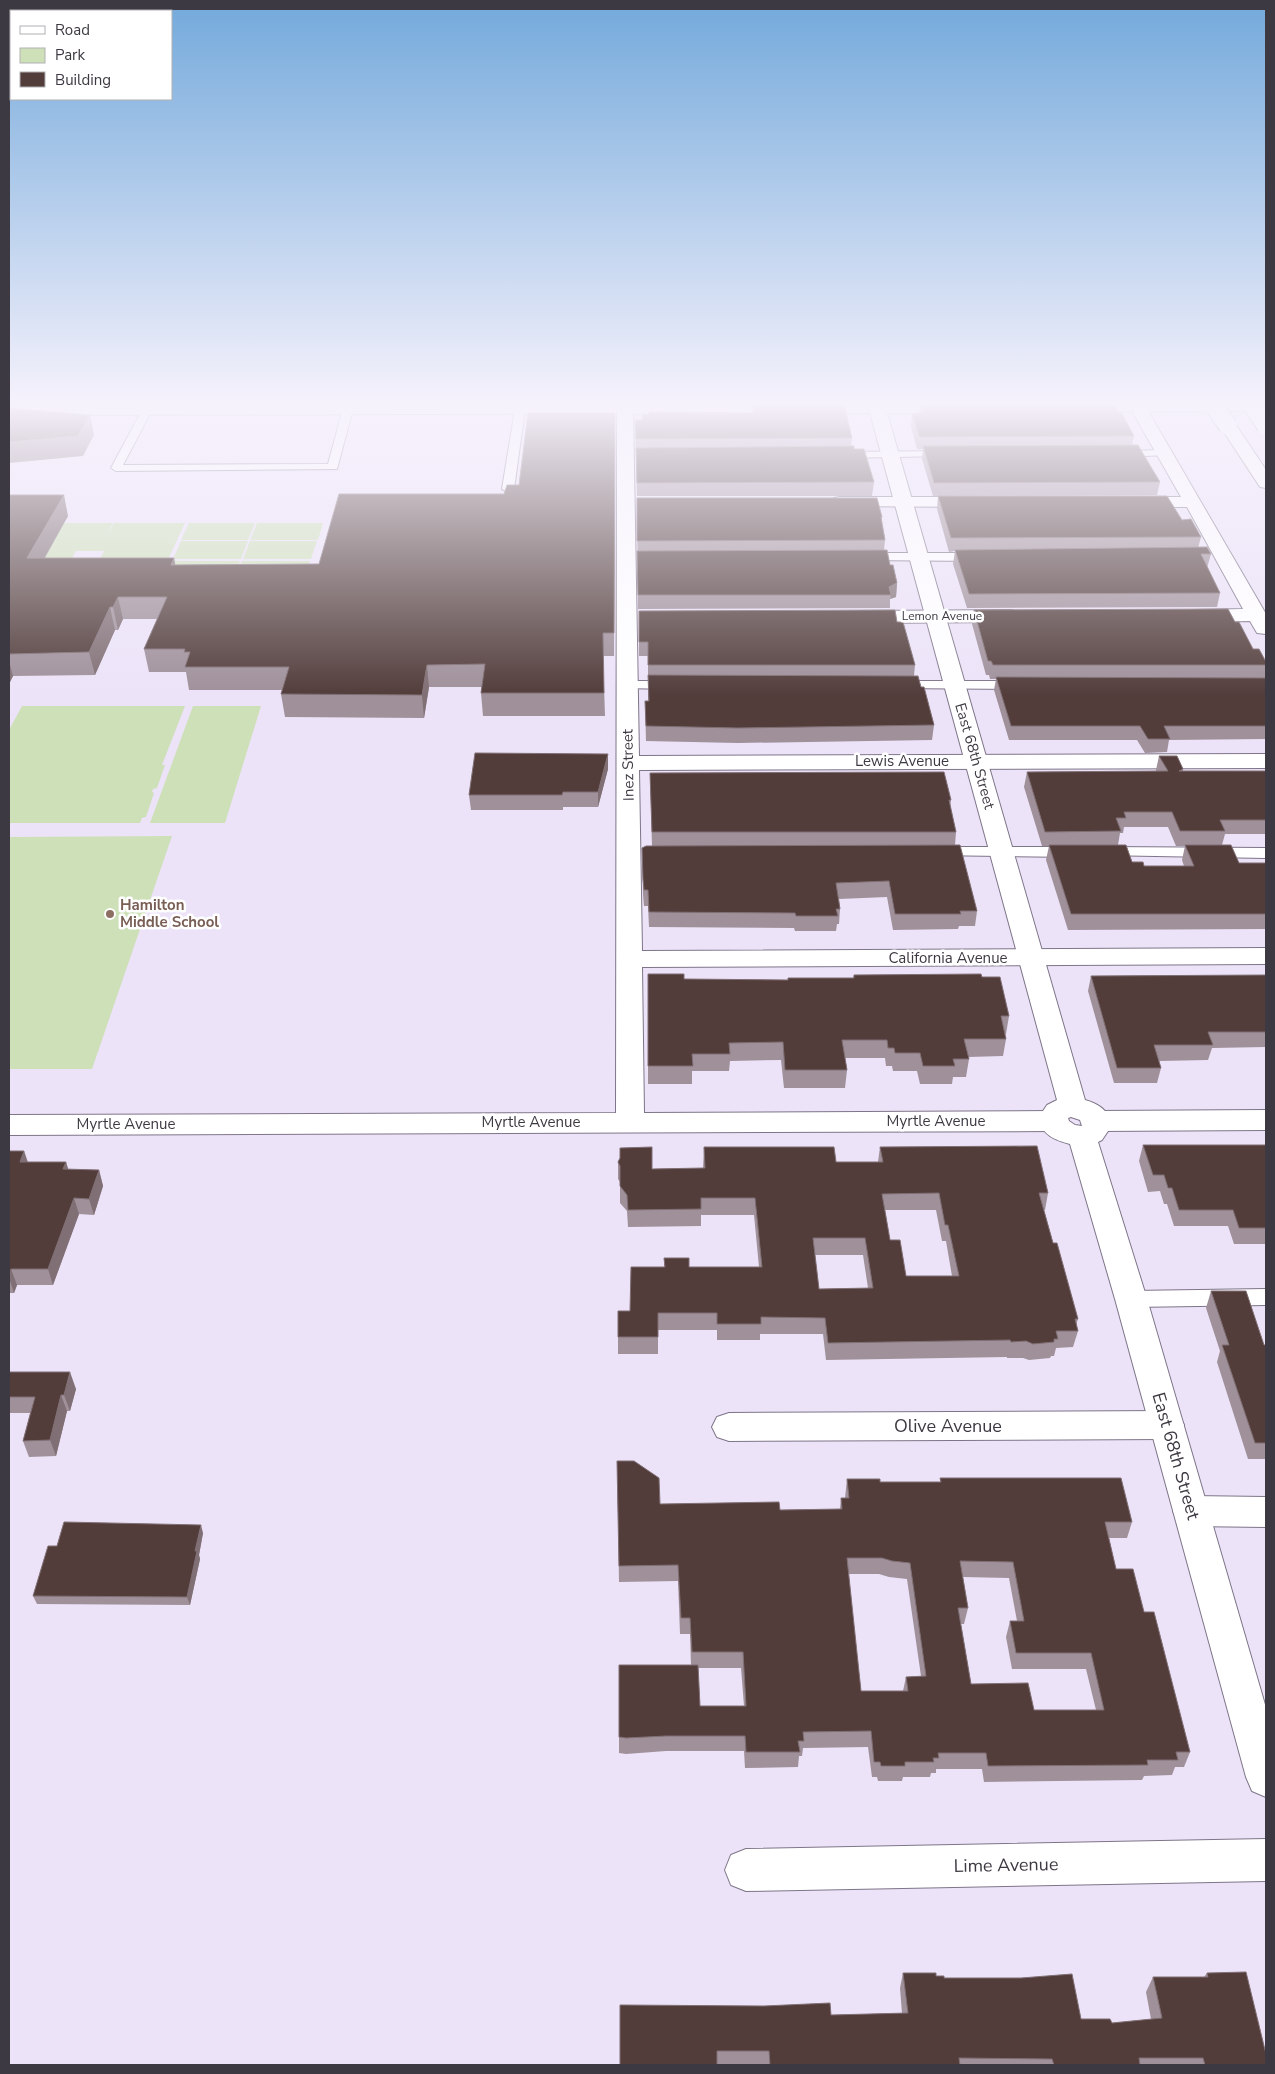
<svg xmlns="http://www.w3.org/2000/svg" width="1275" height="2074" font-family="'Nunito Sans',sans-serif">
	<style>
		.green { fill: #cee0b8 }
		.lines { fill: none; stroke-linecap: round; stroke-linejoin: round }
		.lane-casing { stroke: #7e7588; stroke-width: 2 }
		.street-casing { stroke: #7e7588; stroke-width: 2 }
		.secondary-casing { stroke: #7e7588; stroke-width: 2 }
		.highway-casing { stroke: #7e7588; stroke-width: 2 }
		.lane { fill: #fff; fill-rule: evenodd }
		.street { fill: #fff; fill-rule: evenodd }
		.secondary { fill: #fff; fill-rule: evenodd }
		.highway { fill: #fff; fill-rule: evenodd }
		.highway-bridge-casing { stroke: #7e7588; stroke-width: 20; stroke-linecap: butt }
		.highway-bridge { stroke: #fff; stroke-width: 18 }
		.wall { fill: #9f909a; fill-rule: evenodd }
		.shaded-wall { fill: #806f74 }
		.building { fill: #523d3b; stroke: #806f74; fill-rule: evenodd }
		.education-dot { fill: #8d6e63; stroke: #fff; stroke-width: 2 }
		.labels { text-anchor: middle; stroke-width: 5; stroke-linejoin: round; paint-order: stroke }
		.far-street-label { font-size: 12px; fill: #3d3942; stroke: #fff }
		.street-label { font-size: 15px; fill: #3d3942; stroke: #fff }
		.education-label { font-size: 15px; font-weight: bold; fill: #785e54; stroke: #fff; text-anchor: start }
		.near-street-label { font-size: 18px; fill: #3d3942; stroke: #fff }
	</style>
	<rect width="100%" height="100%" fill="#ece3f8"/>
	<g class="green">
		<polygon points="44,523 113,523 108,534 114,523 185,523 159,579 90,579 104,551 76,551 69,563 21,563"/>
		<polygon points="189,523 255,523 248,540 181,540"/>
		<polygon points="257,523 323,523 318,540 250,540"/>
		<polygon points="181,541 248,541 241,559 173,559"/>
		<polygon points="250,541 317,541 311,559 243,559"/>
		<polygon points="172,561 240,561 233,579 164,579"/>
		<polygon points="242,561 310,561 305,579 235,579"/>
		<polygon points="22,706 185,706 162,765 165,765 157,788 153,789 152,792 154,793 146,817 142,818 140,823 9,823 9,730"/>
		<polygon points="193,706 261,706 225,823 150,823"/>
		<polygon points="172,836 92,1069 9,1069 9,837"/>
	</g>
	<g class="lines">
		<defs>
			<g id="lane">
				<polygon points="348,406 353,409 337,469 116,471 111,468 142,410 147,407 152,410 123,465 328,464 343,409"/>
				<polygon points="520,406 525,409 514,489 508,492 502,489 515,409"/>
				<polygon points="1165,450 1170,453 1169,455 1121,457 1116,454 1121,451"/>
				<polygon points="945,451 950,454 949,456 843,458 838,455 843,452"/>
				<polygon points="864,553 978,553 984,557 978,561 860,560 858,557 860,554"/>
				<polygon points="628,681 672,681 679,685 672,689 623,688 621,685 623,682"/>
				<polygon points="898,681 1017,681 1024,685 1017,689 893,688 891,685"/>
				<polygon points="937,847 1071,847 1076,849 1079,852 1076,855 1071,857 932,855 929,852 932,849"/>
				<polygon points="1105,847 1266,848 1266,858 1100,855 1097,852 1100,849"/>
				<polygon points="1266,1289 1266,1305 1131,1307 1124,1305 1121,1299 1124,1293 1131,1291"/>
			</g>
			<g id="street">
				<polygon points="1128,404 1144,404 1266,614 1266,634 1257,633 1250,621 1194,622 1187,620 1184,616 1187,612 1194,610 1243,609 1187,507 1135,507 1129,506 1126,502 1129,498 1135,497 1181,497"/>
				<polygon points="619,405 631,405 633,408 639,756 1266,754 1266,768 639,770 642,951 1266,948 1266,964 642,967 644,1113 1053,1111 1063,1114 1068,1121 1063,1128 1053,1131 9,1135 9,1115 616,1113 617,408"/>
				<polygon points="840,497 974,497 980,498 983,502 980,506 974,507 834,506 831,502 834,498"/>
				<polygon points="1011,610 1018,612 1021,616 1018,620 1011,622 859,623 852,621 849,617 852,613 859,611"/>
				<polygon points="1266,1110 1266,1130 1097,1131 1087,1128 1082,1121 1087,1114 1097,1111"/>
				<polygon points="1167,1411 1179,1415 1184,1425 1179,1435 1167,1439 729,1441 717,1437 712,1427 717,1417 729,1413"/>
				<polygon points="1191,1496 1266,1497 1266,1527 1191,1526 1178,1522 1173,1511 1178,1500"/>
				<polygon points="1266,1839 1266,1881 746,1891 731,1885 725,1870 731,1855 746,1849"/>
			</g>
			<g id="secondary">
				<polygon points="1072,404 1266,404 1266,411 1078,412 1072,410 1070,407"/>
				<path d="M9,405H963L965,408L963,411L957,413H887L1085,1100C1099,1104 1108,1110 1112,1125L1102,1140L1098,1142L1147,1299L1266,1708V1797L1252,1791L1246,1777L1115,1299L1070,1144C1055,1140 1041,1135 1039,1117L1047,1105L1057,1100L870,413L9,415ZM1071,1117L1080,1120L1082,1126L1075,1125L1069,1121L1068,1118Z"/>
			</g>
			<polygon id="highway" points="1228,421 1234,422 1266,470 1266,488 1260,487 1220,426 1222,422"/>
		</defs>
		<use href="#lane" class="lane-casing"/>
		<use href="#street" class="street-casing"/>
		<use href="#secondary" class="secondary-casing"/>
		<use href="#highway" class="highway-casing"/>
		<use href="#lane" class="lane"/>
		<use href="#street" class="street"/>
		<use href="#secondary" class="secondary"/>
		<use href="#highway" class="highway"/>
		<defs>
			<g id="highway-bridge">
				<polyline points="1213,404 1228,426"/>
				<polyline points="1252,404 1266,426"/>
			</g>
		</defs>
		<use href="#highway-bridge" class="highway-bridge-casing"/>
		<use href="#highway-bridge" class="highway-bridge"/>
	</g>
	<g class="wall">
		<polygon points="753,404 852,438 851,446 854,449 874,482 872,496 637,496 635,420 752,413"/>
		<polygon points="920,404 1113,404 1134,436 1132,445 1160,482 1157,495 933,496 922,459 923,449 917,449 911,427 912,414 919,413"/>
		<polygon points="615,413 614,656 603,656 605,716 483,716 481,693 482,687 429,687 424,718 285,717 281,694 283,690 189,690 186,672 149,672 144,649 157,619 123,619 118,630 115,630 95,675 13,676 9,684 9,495 68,516 45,558 174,558 175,565 319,564 504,494 519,485"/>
		<polygon points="938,496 1182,520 1201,537 1198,548 1211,554 1207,568 1220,593 1217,607 967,608 953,564 955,551 949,552 937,509"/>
		<polygon points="637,498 882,517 882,523 885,540 884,550 897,583 896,597 890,599 890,608 638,609"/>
		<polygon points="974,610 1235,622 1253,649 1266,662 1266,672 1265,678 1266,678 1266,739 1169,740 1167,752 1145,753 1137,740 1009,740 994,690 996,679 990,679 989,675 986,675 972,624"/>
		<polygon points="639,611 897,622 915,665 914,676 934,725 932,740 738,743 646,741 645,701 648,701 648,656 639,656"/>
		<path d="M1159,756L1183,769V771H1266V834H1225L1222,845L1239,863H1266V929L1068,930L1046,860L1049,846H1042L1024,787L1027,772L1156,771V770ZM1124,827H1168L1176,846H1185L1182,860L1184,866H1144L1132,862L1118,845L1120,833H1123Z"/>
		<polygon points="608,769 598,807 563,807 563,810 471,810 469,795"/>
		<polygon points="650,773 951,800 950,807 956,832 955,845 977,911 975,926 959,926 958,929 893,930 887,897 839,899 840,909 839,924 837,924 836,931 795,931 794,928 649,927 648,906 644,906 643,894 642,848 652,846"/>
		<polygon points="648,974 684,979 787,980 853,978 854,975 982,977 1009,1016 1006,1034 1005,1034 1006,1039 1003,1056 968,1057 969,1059 966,1077 953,1077 952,1084 920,1084 917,1071 893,1071 892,1066 886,1066 885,1058 845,1058 847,1070 845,1088 784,1088 781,1060 730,1061 729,1071 692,1071 692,1084 648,1084"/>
		<polygon points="1266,975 1266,1047 1212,1048 1208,1060 1159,1061 1161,1068 1157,1083 1114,1083 1088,991 1091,976"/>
		<polygon points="1143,1145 1266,1145 1266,1244 1234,1244 1228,1226 1174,1226 1167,1204 1164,1204 1160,1191 1148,1192 1139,1161"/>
		<path d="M704,1147L836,1162H878L880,1147L1048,1193L1045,1210H1044L1053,1243L1078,1319L1076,1325L1078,1331L1073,1347L1056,1348L1054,1356H1051L1050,1358L1029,1360L1023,1358H1007V1357L826,1360L823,1334H760V1340H717V1330H658V1354H618V1311H630L664,1267V1258L689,1267H759L754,1215H701V1226L628,1227L627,1211L620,1203V1182L618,1179V1162L652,1169L703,1168ZM885,1210H936L942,1241H946L952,1276H906L890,1240ZM815,1255H863L868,1288L819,1289Z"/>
		<polygon points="9,1151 24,1151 28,1162 66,1162 68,1170 99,1170 103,1186 94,1215 79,1214 53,1285 17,1285 14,1293 9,1293"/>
		<polygon points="1211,1291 1264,1345 1266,1345 1266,1459 1248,1459 1217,1362 1220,1351 1206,1308"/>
		<polygon points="9,1372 76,1389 70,1411 67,1411 56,1456 29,1457 23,1441 30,1413 9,1413"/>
		<path d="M617,1461L660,1504L780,1510L840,1509L841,1498H845L847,1479L880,1482H940V1478L1132,1522L1127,1538H1109L1116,1569L1144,1612L1190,1752L1184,1767H1175L1172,1775L1144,1776L1142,1780L984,1782L982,1769H936V1773H931L930,1777H903L902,1781H878L877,1777H872L868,1747L803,1748L802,1756H799L798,1767L745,1768L744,1751H666L626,1754L619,1753V1737L691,1665L690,1634H680L678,1581L619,1582ZM848,1574H879L889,1577L907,1579L921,1676L906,1677L903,1691H861ZM963,1577L1009,1578L1017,1621H1010L1006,1637L1012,1669H1086L1096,1710H1034L971,1684L961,1624H964L968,1608ZM698,1668H741L744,1706H700Z"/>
		<polygon points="203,1533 199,1555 200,1559 190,1605 37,1604 33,1596 57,1546"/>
		<polygon points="903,1973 936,1976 1081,2019 1112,2023 1151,2019 1146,1992 1153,1977 1204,1977 1207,1973 1266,2065 620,2065 831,2015 902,2013 900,1988"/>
	</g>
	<g class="shaded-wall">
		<polygon points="90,415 94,435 83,456 9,463 9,442"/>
		<polygon points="64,495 68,516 32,579 27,558"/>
		<polygon points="174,558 178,579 171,565"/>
		<polygon points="897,583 896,597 890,599 891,595 889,587"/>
		<polygon points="118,597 123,619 118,630 113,607"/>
		<polygon points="110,607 115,630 95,675 89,652"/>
		<polygon points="9,661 13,676 9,684"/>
		<polygon points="427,665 429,687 424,718 422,695"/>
		<polygon points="608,754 608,769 598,807 598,792"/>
		<polygon points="24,1151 29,1167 20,1162"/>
		<polygon points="66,1162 71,1178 63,1169"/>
		<polygon points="99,1170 103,1186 94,1215 89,1199"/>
		<polygon points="74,1198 79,1214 53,1285 48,1269"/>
		<polygon points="11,1269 17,1285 14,1293 9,1278"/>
		<polygon points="70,1372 76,1389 70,1411 64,1395"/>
		<polygon points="61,1395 67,1411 56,1456 50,1440"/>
		<polygon points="201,1525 203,1533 199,1555 200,1559 190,1605 187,1597 195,1551"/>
	</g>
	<g class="building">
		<polygon points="753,404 844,404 852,438 636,439 635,420 643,420 642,415 649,414 649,412 754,413"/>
		<polygon points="921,404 1113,404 1118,412 1121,412 1134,436 921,437 919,436 912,414 924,412"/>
		<polygon points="9,408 90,415 78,436 9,442"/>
		<polygon points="528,413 615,413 614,633 603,633 604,693 481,693 485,664 427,665 422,695 281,694 289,667 185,667 190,652 184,652 185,649 144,649 167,597 118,597 113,607 110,607 89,652 9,654 9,495 64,495 27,558 174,558 171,565 319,564 339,494 504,494 507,485 519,485"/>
		<polygon points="1138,445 1160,482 934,483 923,446"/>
		<polygon points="854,446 854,449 864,449 874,482 637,483 636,448"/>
		<polygon points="938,496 1167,496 1182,520 1191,519 1201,537 951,538"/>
		<polygon points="637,498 877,498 882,517 881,517 885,540 637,541"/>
		<polygon points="1207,547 1211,554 1201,554 1220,593 969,594 955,550"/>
		<polygon points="887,550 890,565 893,565 897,583 889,587 891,595 638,595 637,551"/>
		<polygon points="1228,609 1235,622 1239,622 1253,649 1259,649 1266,662 1266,665 993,665 991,661 988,661 974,610"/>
		<polygon points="895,610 897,622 903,622 915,665 648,665 648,642 639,642 639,611"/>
		<polygon points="648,675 918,676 921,687 924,687 934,725 738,728 646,726 645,701 649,701"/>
		<polygon points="996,677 1266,678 1266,726 1164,726 1170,739 1148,739 1140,726 1011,726"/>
		<polygon points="475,753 608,754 598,792 563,792 562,795 469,795"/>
		<polygon points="1159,756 1177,756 1183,769 1179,771 1266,771 1266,820 1220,820 1225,831 1180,831 1172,812 1124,812 1126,818 1116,818 1121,831 1045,832 1027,772 1168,771"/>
		<polygon points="944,772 951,800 949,800 956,832 652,832 650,773"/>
		<polygon points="960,845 977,911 960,911 961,914 895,914 889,881 836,883 840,909 836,909 838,916 796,916 795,913 649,912 648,890 644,890 643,879 642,848 646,846"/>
		<polygon points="1049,845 1126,845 1132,862 1143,862 1144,866 1194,866 1185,845 1231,845 1239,863 1266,863 1266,914 1071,914"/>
		<polygon points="648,974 684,974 684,979 788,980 788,978 854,978 854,975 981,974 982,977 1000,977 1009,1016 1001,1016 1006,1039 964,1039 969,1059 953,1059 955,1066 923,1066 920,1053 895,1053 894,1048 888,1048 887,1040 842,1040 847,1070 785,1070 783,1042 729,1043 730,1054 692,1054 693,1066 648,1066"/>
		<polygon points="1266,975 1266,1032 1208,1032 1213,1045 1154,1045 1161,1068 1117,1068 1091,976"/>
		<polygon points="1143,1145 1266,1145 1266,1228 1239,1228 1233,1210 1179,1210 1172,1188 1168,1188 1164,1175 1153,1175"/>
		<path d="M1037,1146L1048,1193H1039L1053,1243H1057L1078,1319H1075L1078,1331H1056L1058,1339H1054V1342L1033,1344L1026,1341L1011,1342L1010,1340L828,1343L825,1318L761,1317V1324H717V1313H658V1337H618V1311H630L631,1267H665L664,1258H689V1267H762L755,1198H701V1209L628,1210L627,1195L620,1186V1166L618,1162L620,1158V1148L652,1147V1169L705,1168L704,1147H834L836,1162H883L880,1147ZM939,1193L945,1225H948L959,1276H906L900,1240H890L882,1194ZM813,1238H865L873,1288L819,1289Z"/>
		<polygon points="9,1151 24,1151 20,1162 66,1162 63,1169 99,1170 89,1199 74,1198 48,1269 11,1269 9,1276"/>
		<polygon points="1211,1291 1246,1291 1264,1345 1266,1345 1266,1443 1255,1443 1222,1345 1229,1345"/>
		<polygon points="9,1372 70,1372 64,1395 61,1395 50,1440 23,1441 35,1397 9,1397"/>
		<path d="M617,1461H634L659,1478L660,1504L779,1502L780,1510L842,1509L841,1498H849L847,1479H880V1482H941L940,1478H1121L1132,1522H1105L1116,1569H1133L1144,1612H1154L1190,1752H1176L1178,1760H1147L1148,1765L988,1766L986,1753H938L939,1758H933L934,1762H905V1766H881L880,1762H874L871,1731L803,1732L804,1741H798L800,1752H746L745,1736H666L626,1738L619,1737V1665H698L700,1706H746L743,1652H692L690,1618H681L678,1565L619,1566ZM847,1558H882L892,1561L910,1563L926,1676L906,1677L908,1691H861ZM960,1561L1013,1562L1024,1621H1010L1016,1653H1091L1104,1710H1034L1028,1683L971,1684L958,1608H968Z"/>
		<polygon points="64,1522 201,1525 195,1551 197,1551 187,1597 33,1596 48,1546 57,1546"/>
		<polygon points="1246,1972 1266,2054 1266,2065 1205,2065 1203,2058 1139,2058 1140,2065 1054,2065 1052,2059 959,2058 960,2065 770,2065 769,2051 717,2051 717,2065 620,2065 620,2005 764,2006 830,2003 831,2015 908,2013 903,1973 936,1973 936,1976 944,1976 944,1978 1021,1978 1072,1974 1081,2019 1110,2019 1112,2023 1162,2018 1153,1977 1208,1977 1207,1973"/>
	</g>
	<linearGradient id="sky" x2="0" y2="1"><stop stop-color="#73a9db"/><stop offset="0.58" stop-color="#f6f2fc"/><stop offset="1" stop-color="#f6f2fc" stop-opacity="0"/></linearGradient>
	<rect width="1275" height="695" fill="url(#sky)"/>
	<circle class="education-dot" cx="110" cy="914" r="5"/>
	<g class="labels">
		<g class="far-street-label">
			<text x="942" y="620">Lemon Avenue</text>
		</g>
		<g class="street-label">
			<text transform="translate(975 756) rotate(74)" y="5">East 68th Street</text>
			<text x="902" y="766">Lewis Avenue</text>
			<text transform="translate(628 765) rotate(-91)" y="5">Inez Street</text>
			<text x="948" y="963">California Avenue</text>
			<text x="936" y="1126">Myrtle Avenue</text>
			<text x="531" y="1127">Myrtle Avenue</text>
			<text x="126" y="1129">Myrtle Avenue</text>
		</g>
		<g class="education-label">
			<text x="120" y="910">Hamilton<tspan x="120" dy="17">Middle School</tspan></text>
		</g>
		<g class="near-street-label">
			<text x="948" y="1432">Olive Avenue</text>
			<text transform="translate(1176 1456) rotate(74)" y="6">East 68th Street</text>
			<text transform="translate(1006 1865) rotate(-1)" y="6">Lime Avenue</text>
		</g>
	</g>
	<rect width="1275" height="2074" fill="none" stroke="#3d3942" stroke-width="20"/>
	<rect x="10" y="10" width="162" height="90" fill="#ffffff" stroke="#b1b0b3"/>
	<rect x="20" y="26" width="25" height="8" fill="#ffffff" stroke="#b1b0b3"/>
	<text x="55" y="35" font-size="15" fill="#3d3942">Road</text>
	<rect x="20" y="48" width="25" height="15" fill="#cee0b8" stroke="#b1b0b3"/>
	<text x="55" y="60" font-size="15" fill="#3d3942">Park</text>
	<rect x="20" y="72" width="25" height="15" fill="#523d3b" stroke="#b1b0b3"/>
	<text x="55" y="85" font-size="15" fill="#3d3942">Building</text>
</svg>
